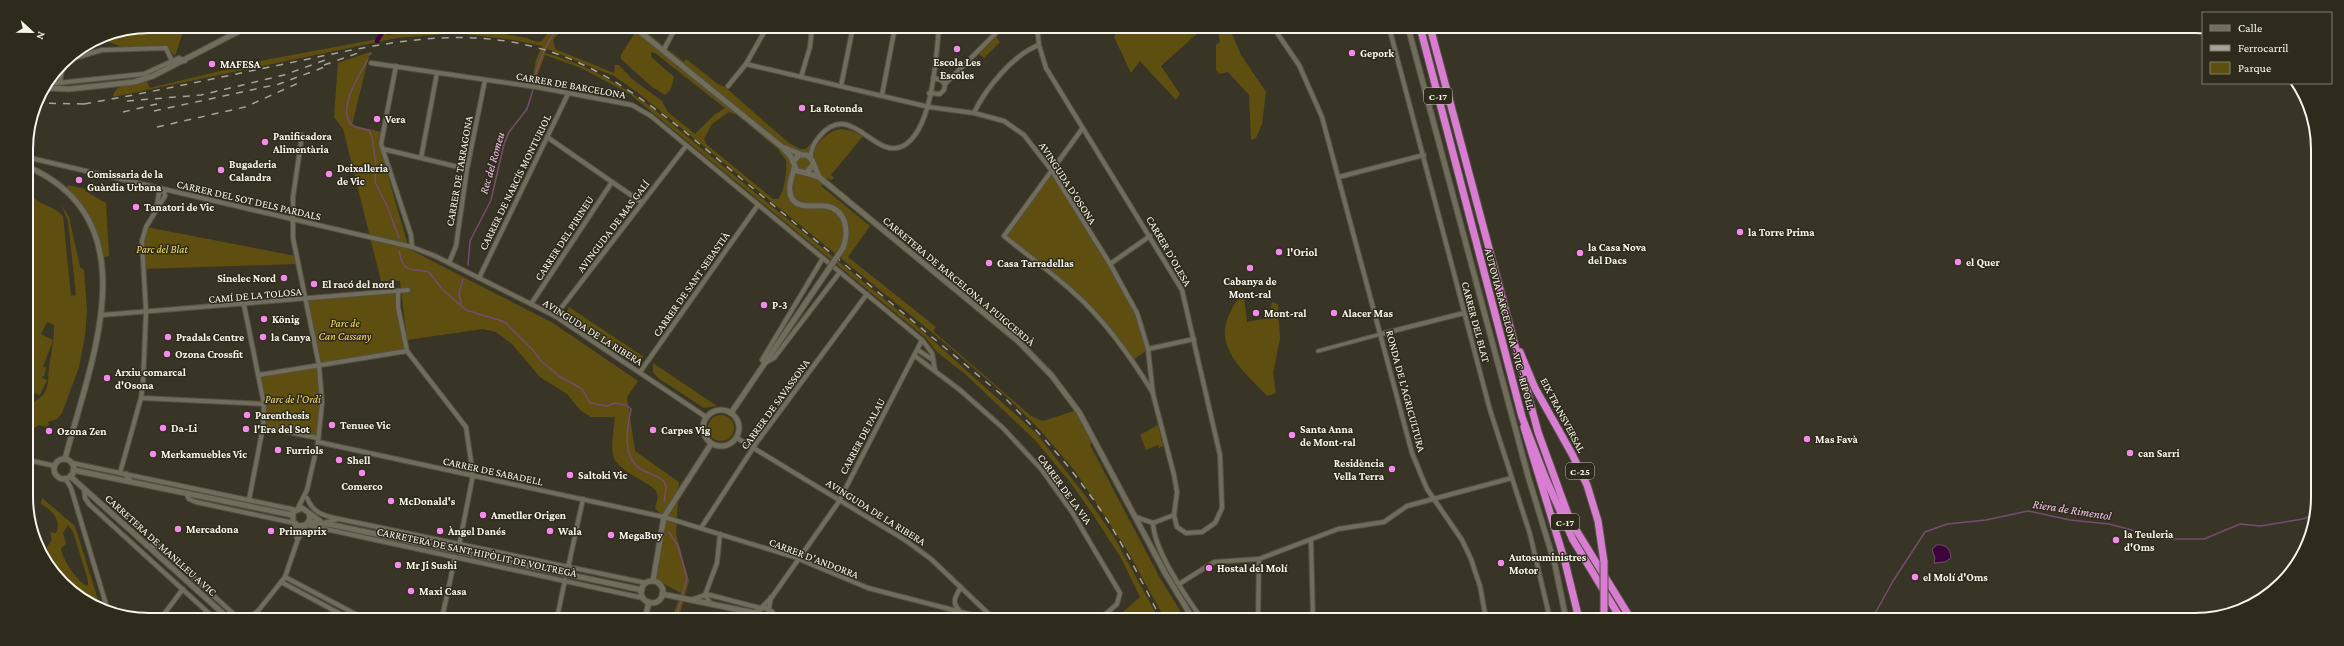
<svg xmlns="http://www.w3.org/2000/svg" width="2344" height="646" font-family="'Crimson Pro',serif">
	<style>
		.green { fill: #5e4f10; fill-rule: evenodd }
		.water { fill: #3c043a; stroke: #744c6f }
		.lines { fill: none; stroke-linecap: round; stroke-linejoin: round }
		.stream { stroke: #744c6f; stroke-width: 1.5 }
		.canal { stroke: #3c043a; stroke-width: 4.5 }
		.pedestrian-casing { stroke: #545043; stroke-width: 5 }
		.minor-casing { stroke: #545043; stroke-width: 6 }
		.tertiary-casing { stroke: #545043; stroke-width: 7 }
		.motorway-casing { stroke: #545043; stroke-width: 9 }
		.pedestrian { stroke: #716d5c; stroke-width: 3 }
		.minor { stroke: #716d5c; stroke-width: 4 }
		.tertiary { stroke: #716d5c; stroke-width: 5 }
		.motorway { stroke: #d87dd2; stroke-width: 7 }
		.rail { stroke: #a7a498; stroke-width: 1.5; stroke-dasharray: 7 7; stroke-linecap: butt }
		.tertiary-bridge-casing { stroke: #545043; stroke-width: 7; stroke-linecap: butt }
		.motorway-bridge-casing { stroke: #545043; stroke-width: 9; stroke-linecap: butt }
		.tertiary-bridge { stroke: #716d5c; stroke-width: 5 }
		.motorway-bridge { stroke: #d87dd2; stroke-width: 7 }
		.poi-dot { fill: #f689ee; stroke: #2e2b1c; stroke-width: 1.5 }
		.labels { text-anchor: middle; stroke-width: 3; stroke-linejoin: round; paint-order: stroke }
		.shield { fill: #2e2b1c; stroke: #bbb8ad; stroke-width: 1 }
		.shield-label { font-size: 10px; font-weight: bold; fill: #f7f5eb }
		.poi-label { font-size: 11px; font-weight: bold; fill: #f7f5eb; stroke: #2e2b1c; text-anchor: start }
		.street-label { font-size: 11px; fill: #f7f5eb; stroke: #2e2b1c }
		.park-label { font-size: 11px; font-style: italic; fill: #fbdd69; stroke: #2e2b1c }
		.water-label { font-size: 12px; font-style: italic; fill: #f7c3f1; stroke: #2e2b1c }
		.rim { fill: none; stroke: #f7f5eb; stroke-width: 2 }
	</style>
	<rect width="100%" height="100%" fill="#393526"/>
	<g class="green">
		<polygon points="149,26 185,26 175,56 167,46 122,47 99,38"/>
		<path d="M385,26H388L386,35L420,31H409V26H420L421,31L445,27L459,31L491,32L522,37L538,42L542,41L553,26H565L553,40L555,49L614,73L615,65H619L632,79L662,101L668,112L695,134L714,115L725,108L655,53L651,52V57L674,77L671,89L665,95L651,86L621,59V55L634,34L625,27H642L641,28L684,62L686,59L718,84L725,87L789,143L800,149H806L810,144L815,148C830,128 840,124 863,136L831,175L834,178L831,180L828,178L821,186L870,226L848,257L936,327L933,331L1031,416L1043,421L1074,411L1077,413L1092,443L1090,445L1160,578L1185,619H1165L1127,550L1075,471L1039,429L1005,395L940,339L637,92L614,76L547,49L545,53C586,64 622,85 655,110L918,327L1036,433L1084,494L1113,535L1159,619H1115L1140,597L1121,558L1092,513L1070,482L1034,439L965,374L937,352L925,337L903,319L630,94L581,68L545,55L535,82L532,81L536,60L542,46L514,40L456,33L397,38L113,97C115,82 136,83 147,81L150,88L265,60L378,39ZM729,112L737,115L777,148L786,160C787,171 785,191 778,199H773L706,144L704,139L712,124Z"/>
		<polygon points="1119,27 1196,27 1200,31 1161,66 1180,94 1176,100 1140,61 1131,73 1114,37"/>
		<polygon points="1217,27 1229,27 1241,55 1266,92 1262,124 1256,138 1251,140 1249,95 1228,72 1219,74 1216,70 1216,45 1220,42"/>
		<polygon points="996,37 1000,42 984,58 979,54"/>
		<path d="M370,52L352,125L382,132L380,148L409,249L553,323L638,381L627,397L635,451L679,482L676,534L689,581L679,618H672L681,593L655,579L664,517L655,508C656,504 659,497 657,493C654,483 621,474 614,458C610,446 614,430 615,417H591L580,410L567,394L540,377L512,344L496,332L483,329L407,340L400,281H381L343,129L334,117L338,63Z"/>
		<polygon points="1051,171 1110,264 1137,313 1148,349 1132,361 1101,320 1074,292 1004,236"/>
		<path d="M26,179C35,211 44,198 63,216L71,296L76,295L68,221L61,205L69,217L80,267L84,270L87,311L85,336L79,367L62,413L57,419L48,422L49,425L46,427L39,425L28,432C28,425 26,416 28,410C31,400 43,399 46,390C49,382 48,376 49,368C51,352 54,343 54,325L47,322L41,334L53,340L43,367L46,368L44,376L41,377L47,380L40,395L35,393L29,406Z"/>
		<path d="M68,185L85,189V191L106,203L109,256L104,257C97,230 87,208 67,188Z"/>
		<polygon points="146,227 296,256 298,264 142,269 142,243"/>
		<polygon points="398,291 398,307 407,351 319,365 321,379 318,438 263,427 264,404 259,375 319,365 306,300"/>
		<path d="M1244,296L1247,322L1268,318L1272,302L1278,304L1280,339L1273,373L1276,393L1267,396C1247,374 1213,348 1229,315C1233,307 1235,300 1244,296Z"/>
		<polygon points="569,307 644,357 637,360 629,358 569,318 567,312"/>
		<polygon points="653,363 714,404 717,406 704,408 658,378 653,372"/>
		<circle cx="721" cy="428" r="13"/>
		<polygon points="1158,425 1163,446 1159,448 1158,445 1146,450 1140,435"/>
		<path d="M42,498L75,526L101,609L88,604L79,595L62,584L42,558L38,547L44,551L52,540L50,532L56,533C62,520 52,510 41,504ZM68,525L73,532L88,580V586C78,584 61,557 61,548L66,544L63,533Z"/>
	</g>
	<path class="water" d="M1936,545C1946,544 1950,548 1951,558L1945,562L1934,563L1935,558L1932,550Z"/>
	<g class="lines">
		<g class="stream">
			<polyline points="369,55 371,53"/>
			<path d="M368,59C360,73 337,109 351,124C355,128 363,129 369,130L372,137L376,166L375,182L388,208L399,238"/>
			<path d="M534,83C536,65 548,39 560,26"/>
			<path d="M399,251C404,275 410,267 429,272L442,289L466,310L505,322L533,350L540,360L559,376L582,389L590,403L607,406L615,403L626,405L631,409C627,427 622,455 639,468C647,473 656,475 664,481L666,487L664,502"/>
			<polyline points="468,265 470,241 491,200 504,144 509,132 527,109 533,90"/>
			<polyline points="461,304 459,293 463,279"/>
			<polyline points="669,532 678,546 687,578 676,618"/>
			<polyline points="1872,619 1893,581 1925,532 1947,524 1986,520 2028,511 2070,520 2109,524 2166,539 2204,539 2240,524 2260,526 2303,519 2316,514"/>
		</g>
		<polyline class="canal" points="377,41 386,26"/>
		<defs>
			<polyline id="pedestrian" points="1318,351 1381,334"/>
			<g id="minor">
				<polyline points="1273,27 1299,65 1322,117 1412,453 1427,489 1462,540 1471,559 1480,586 1486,619"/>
				<polyline points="1389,27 1490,410 1530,534 1550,619"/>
				<polyline points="663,51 676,27"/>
				<polyline points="64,61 102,50 166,48 172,61"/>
				<polyline points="371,63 536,87 632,105 651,116 922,340 932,353 935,370"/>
				<polyline points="746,64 929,107 974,113 1004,121 1024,135 1052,171 1110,264 1137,313 1148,349 1153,394 1174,475 1177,492 1174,515 1177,527 1186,533 1202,532 1215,523 1222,508 1220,455 1182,290 1046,68 1039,45 1037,27"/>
				<polyline points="396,66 381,144 411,235 412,247"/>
				<polyline points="52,76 61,75"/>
				<polyline points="801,77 810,47 812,27"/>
				<polyline points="933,78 941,80 945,84"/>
				<polyline points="60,81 64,61"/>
				<polyline points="48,84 144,74 179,58 185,61"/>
				<polyline points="945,84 1002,27"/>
				<polyline points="728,86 746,64 767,27"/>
				<polyline points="841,86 853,27"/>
				<polyline points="929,93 940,94 944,90 945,84"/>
				<polyline points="882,95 895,27"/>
				<path d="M974,113C985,89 1014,54 1039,45"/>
				<path d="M1082,129L1004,236C1027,255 1051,272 1073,292C1105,320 1131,357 1153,393"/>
				<polyline points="547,137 641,202"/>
				<polyline points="383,149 467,169"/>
				<polyline points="26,157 412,247 435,256 555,316 706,417"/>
				<polyline points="421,158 437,73"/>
				<path d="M811,158C810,150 814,143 819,137C851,98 874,161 903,146C933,130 936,57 939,27"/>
				<polyline points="1339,177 1424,155"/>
				<polyline points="156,211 159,193 163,189"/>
				<polyline points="823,258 762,360 765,363 774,358 840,272"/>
				<polyline points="449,263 456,246 467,169 485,80"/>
				<polyline points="1110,264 1150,236"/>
				<polyline points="479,278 568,94"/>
				<polyline points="398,291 398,307 407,351 466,427 473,475 459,546"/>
				<polyline points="531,304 612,182"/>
				<polyline points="244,305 264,404 263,427 249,500"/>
				<polyline points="102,315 408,290"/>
				<polyline points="555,316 686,146"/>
				<polyline points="1381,334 1464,313"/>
				<polyline points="1148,349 1194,339"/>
				<polyline points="918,350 933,360"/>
				<polyline points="915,356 960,390 1003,428 1042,470 1072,512 1120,593 1117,604 1100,619"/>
				<polyline points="640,372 758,205"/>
				<polyline points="259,375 407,351"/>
				<polyline points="141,398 264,404"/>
				<polyline points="263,427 318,438"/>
				<polyline points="737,438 905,540 931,559 993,618"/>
				<polyline points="318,442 664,517 794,557 868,588 984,618"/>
				<polyline points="28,460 55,466"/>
				<polyline points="72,463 296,510"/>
				<polyline points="120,473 141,398 143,384 146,312 142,241 146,227 165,196 164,190"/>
				<polyline points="65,478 71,488 108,611"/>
				<polyline points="84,489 85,498 89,504 214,618"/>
				<polyline points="186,493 189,499 196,502 294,523"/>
				<path d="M307,498C313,513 324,516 339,519L646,583"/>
				<polyline points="298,508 307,490 318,442 322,403 319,365 293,238 293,197 302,135"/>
				<polyline points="1136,517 1153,523"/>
				<polyline points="324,523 338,519"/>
				<path d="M1153,523C1154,550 1186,597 1202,619"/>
				<polyline points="1153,523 1174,515"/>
				<polyline points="294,524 297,539"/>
				<polyline points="307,525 643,598"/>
				<polyline points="701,528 757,442 867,294"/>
				<polyline points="1311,541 1313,619"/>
				<polyline points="147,546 159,546 238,618"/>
				<polyline points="568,568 583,499"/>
				<polyline points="285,577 363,618"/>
				<polyline points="281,582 348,618"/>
				<polyline points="1179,584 1214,562 1259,559 1338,529 1384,522 1407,506 1512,478"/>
				<polyline points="706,594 760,608"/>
				<polyline points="705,595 717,563 720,534"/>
				<polyline points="691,600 705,595 711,604"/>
				<polyline points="762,607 772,597 838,503 922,340"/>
				<polyline points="769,608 771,597"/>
				<path d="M959,610C951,602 956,596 961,587"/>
				<polyline points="161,618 183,589"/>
				<polyline points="248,618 258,611"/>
				<polyline points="257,618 258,611 285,577 298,539 306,525"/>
				<polyline points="442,618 455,558"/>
				<polyline points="557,618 565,580"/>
				<polyline points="1258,619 1259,559"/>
			</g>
			<g id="tertiary">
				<polyline points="634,27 782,147 791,157 797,171 806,173 813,165"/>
				<polyline points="1408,27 1528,476 1555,565 1566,619"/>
				<polyline points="45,88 69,89 134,82 153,76 249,26"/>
				<polyline points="785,148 800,154"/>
				<polyline points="793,162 799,155 807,155 812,160 819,177"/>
				<path d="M26,166C153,220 90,362 65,459"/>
				<path d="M794,168C793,176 788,184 790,192C790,198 795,204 801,205C809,207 818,205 826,206C847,210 849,232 843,248"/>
				<polyline points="806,173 819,177 1018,341 1052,376 1079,412 1165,573 1193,619"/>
				<circle cx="721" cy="428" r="18"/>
				<polyline points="731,413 826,273"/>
				<circle cx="64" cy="469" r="10"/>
				<polyline points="73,470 292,515"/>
				<polyline points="126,474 130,481"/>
				<polyline points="70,476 228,618"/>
				<polyline points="309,513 310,519 306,525 299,526 293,522 293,512 302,508 320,521"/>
				<polyline points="308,524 316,522 338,526 642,590"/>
				<polyline points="653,581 664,517 711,444"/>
				<circle cx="652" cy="592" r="11"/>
				<polyline points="662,594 755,613"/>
				<polyline points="645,618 649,602"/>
				<polyline points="755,618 757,611 764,607 772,612 773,618"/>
			</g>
			<g id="motorway">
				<polyline points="1420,27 1522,417 1545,477 1573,540 1621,619"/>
				<polyline points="1430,27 1538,432 1570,520 1631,619"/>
				<polyline points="1520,352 1535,388 1572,454 1587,485 1598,521 1604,562"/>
				<polyline points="1524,427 1565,562 1579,619"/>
			</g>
		</defs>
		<use href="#pedestrian" class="pedestrian-casing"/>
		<use href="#minor" class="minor-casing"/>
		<use href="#tertiary" class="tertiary-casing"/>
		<use href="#motorway" class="motorway-casing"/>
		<use href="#pedestrian" class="pedestrian"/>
		<use href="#minor" class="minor"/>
		<use href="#tertiary" class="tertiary"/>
		<use href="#motorway" class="motorway"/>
		<g class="rail">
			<polyline points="324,65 361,52"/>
			<polyline points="127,101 201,95 284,75 328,59"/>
			<polyline points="35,103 89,104"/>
			<path d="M84,104C153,92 221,77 289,63C381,44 468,21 560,55C608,73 644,100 684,131L1003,396C1031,425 1060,454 1084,487C1115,527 1138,574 1161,619"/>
			<polyline points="154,111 279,84 330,65"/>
			<polyline points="123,112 161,103"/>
			<polyline points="157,127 245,107 303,81"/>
		</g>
		<defs>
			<polyline id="tertiary-bridge" points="826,273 843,248"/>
			<polyline id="motorway-bridge" points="1604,562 1604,619"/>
		</defs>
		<use href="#tertiary-bridge" class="tertiary-bridge-casing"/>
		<use href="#motorway-bridge" class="motorway-bridge-casing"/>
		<use href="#tertiary-bridge" class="tertiary-bridge"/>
		<use href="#motorway-bridge" class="motorway-bridge"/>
	</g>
	<g class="poi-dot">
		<circle cx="957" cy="49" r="4"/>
		<circle cx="1352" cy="53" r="4"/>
		<circle cx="212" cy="64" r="4"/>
		<circle cx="802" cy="108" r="4"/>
		<circle cx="377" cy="119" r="4"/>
		<circle cx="265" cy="142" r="4"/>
		<circle cx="221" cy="170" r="4"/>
		<circle cx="329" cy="174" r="4"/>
		<circle cx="79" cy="180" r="4"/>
		<circle cx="136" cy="207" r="4"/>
		<circle cx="1740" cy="232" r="4"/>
		<circle cx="1279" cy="252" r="4"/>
		<circle cx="1580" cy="253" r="4"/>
		<circle cx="1958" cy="262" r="4"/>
		<circle cx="989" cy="263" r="4"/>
		<circle cx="1250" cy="268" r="4"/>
		<circle cx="284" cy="278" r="4"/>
		<circle cx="314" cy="284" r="4"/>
		<circle cx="764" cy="305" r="4"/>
		<circle cx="1256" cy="313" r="4"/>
		<circle cx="1334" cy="313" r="4"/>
		<circle cx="264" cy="319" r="4"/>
		<circle cx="168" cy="337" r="4"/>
		<circle cx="263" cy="337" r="4"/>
		<circle cx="167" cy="354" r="4"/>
		<circle cx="107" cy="378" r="4"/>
		<circle cx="247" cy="415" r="4"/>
		<circle cx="332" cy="425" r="4"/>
		<circle cx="163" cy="428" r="4"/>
		<circle cx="246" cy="429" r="4"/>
		<circle cx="653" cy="430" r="4"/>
		<circle cx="49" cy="431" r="4"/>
		<circle cx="1292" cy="435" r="4"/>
		<circle cx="1807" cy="439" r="4"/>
		<circle cx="278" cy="450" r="4"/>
		<circle cx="2130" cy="453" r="4"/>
		<circle cx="153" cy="454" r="4"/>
		<circle cx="339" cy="460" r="4"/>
		<circle cx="1392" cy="469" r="4"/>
		<circle cx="362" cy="473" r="4"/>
		<circle cx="570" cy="475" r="4"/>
		<circle cx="391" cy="501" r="4"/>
		<circle cx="483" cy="515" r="4"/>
		<circle cx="178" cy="529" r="4"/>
		<circle cx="271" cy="531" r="4"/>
		<circle cx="440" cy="531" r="4"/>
		<circle cx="550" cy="531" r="4"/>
		<circle cx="611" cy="535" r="4"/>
		<circle cx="2116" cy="540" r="4"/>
		<circle cx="1501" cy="563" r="4"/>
		<circle cx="398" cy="565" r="4"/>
		<circle cx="1209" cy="568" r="4"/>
		<circle cx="1915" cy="577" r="4"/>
		<circle cx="411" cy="591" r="4"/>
	</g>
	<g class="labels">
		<g class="shield">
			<rect x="1424" y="88" width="28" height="16" rx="3"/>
			<rect x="1566" y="463" width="28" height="16" rx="3"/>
			<rect x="1551" y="514" width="28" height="16" rx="3"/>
		</g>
		<g class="shield-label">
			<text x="1438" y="100">C-17</text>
			<text x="1580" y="475">C-25</text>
			<text x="1565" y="526">C-17</text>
		</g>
		<g class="poi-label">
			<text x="1360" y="57">Gepork</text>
			<text x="957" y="66" text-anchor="middle">Escola Les<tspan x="957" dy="13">Escoles</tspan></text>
			<text x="220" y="68">MAFESA</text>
			<text x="810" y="112">La Rotonda</text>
			<text x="385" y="123">Vera</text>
			<text x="273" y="140">Panificadora<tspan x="273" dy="13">Alimentària</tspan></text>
			<text x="229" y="168">Bugaderia<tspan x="229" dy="13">Calandra</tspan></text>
			<text x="337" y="172">Deixalleria<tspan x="337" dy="13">de Vic</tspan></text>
			<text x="87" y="178">Comissaria de la<tspan x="87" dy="13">Guàrdia Urbana</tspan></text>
			<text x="144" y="211">Tanatori de Vic</text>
			<text x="1748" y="236">la Torre Prima</text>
			<text x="1588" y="251">la Casa Nova<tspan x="1588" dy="13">del Dacs</tspan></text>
			<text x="1287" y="256">l'Oriol</text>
			<text x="1966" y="266">el Quer</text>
			<text x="997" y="267">Casa Tarradellas</text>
			<text x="276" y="282" text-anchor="end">Sinelec Nord</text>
			<text x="1250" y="285" text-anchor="middle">Cabanya de<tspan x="1250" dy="13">Mont-ral</tspan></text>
			<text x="322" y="288">El racó del nord</text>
			<text x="772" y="309">P-3</text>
			<text x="1264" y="317">Mont-ral</text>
			<text x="1342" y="317">Alacer Mas</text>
			<text x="272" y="323">König</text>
			<text x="176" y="341">Pradals Centre</text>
			<text x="271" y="341">la Canya</text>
			<text x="175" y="358">Ozona Crossfit</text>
			<text x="115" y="376">Arxiu comarcal<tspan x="115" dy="13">d'Osona</tspan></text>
			<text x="255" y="419">Parenthesis</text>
			<text x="340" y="429">Tenuee Vic</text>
			<text x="171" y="432">Da-Li</text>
			<text x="254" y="433">l'Era del Sot</text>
			<text x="1300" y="433">Santa Anna<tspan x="1300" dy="13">de Mont-ral</tspan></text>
			<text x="661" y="434">Carpes Vig</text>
			<text x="57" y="435">Ozona Zen</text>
			<text x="1815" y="443">Mas Favà</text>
			<text x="286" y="454">Furriols</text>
			<text x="2138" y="457">can Sarri</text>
			<text x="161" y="458">Merkamuebles Vic</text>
			<text x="347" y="464">Shell</text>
			<text x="1384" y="467" text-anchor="end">Residència<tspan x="1384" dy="13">Vella Terra</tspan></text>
			<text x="578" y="479">Saltoki Vic</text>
			<text x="362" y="490" text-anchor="middle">Comerco</text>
			<text x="399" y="505">McDonald's</text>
			<text x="491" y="519">Ametller Origen</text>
			<text x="186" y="533">Mercadona</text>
			<text x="279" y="535">Primaprix</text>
			<text x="448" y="535">Àngel Danés</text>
			<text x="558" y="535">Wala</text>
			<text x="2124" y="538">la Teuleria<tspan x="2124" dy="13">d'Oms</tspan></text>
			<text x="619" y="539">MegaBuy</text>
			<text x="1509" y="561">Autosuministres<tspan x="1509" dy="13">Motor</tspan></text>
			<text x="406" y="569">Mr Ji Sushi</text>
			<text x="1217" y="572">Hostal del Molí</text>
			<text x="1923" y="581">el Molí d'Oms</text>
			<text x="419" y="595">Maxi Casa</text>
		</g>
		<g class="street-label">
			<text transform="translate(571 85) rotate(10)" y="4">CARRER DE BARCELONA</text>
			<text transform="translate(459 171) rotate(-80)" y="4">CARRER DE TARRAGONA</text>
			<text transform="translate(515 182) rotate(-64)" y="4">CARRER DE NARCÍS MONTURIOL</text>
			<text transform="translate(1068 183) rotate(57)" y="4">AVINGUDA D'OSONA</text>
			<text transform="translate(249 200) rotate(13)" y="4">CARRER DEL SOT DELS PARDALS</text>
			<text transform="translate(613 226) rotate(-53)" y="4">AVINGUDA DE MAS GALÍ</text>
			<text transform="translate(564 238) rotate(-57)" y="4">CARRER DEL PIRINEU</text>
			<text transform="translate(1169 251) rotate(60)" y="4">CARRER D'OLESA</text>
			<text transform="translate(959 281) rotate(40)" y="4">CARRETERA DE BARCELONA A PUIGCERDÀ</text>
			<text transform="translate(691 284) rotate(-55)" y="4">CARRER DE SANT SEBASTIÀ</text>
			<text transform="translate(255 295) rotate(-5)" y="4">CAMÍ DE LA TOLOSA</text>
			<text transform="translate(1476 322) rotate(75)" y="4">CARRER DEL BLAT</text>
			<text transform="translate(1510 329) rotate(75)" y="4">AUTOVIA BARCELONA - VIC - RIPOLL</text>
			<text transform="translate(593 332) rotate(32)" y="4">AVINGUDA DE LA RIBERA</text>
			<text transform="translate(1406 391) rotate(75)" y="4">RONDA DE L'AGRICULTURA</text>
			<text transform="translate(775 404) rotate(-54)" y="4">CARRER DE SAVASSONA</text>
			<text transform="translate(1563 415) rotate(62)" y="4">EIX TRANSVERSAL</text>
			<text transform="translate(862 436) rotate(-62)" y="4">CARRER DE PALAU</text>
			<text transform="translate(493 471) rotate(12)" y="4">CARRER DE SABADELL</text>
			<text transform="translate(1065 489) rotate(54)" y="4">CARRER DE LA VIA</text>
			<text transform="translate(876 512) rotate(32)" y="4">AVINGUDA DE LA RIBERA</text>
			<text transform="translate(161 545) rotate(42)" y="4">CARRETERA DE MANLLEU A VIC</text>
			<text transform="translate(477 552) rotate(12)" y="4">CARRETERA DE SANT HIPÒLIT DE VOLTREGÀ</text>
			<text transform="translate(814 558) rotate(21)" y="4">CARRER D'ANDORRA</text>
		</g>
		<g class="park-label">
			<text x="162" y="253">Parc del Blat</text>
			<text x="345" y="327">Parc de<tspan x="345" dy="13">Can Cassany</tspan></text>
			<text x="293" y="403">Parc de l'Ordi</text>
		</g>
		<g class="water-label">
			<text transform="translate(492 163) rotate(-74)" y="4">Rec del Romeu</text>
			<text transform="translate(2072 510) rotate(9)" y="4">Riera de Rimentol</text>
		</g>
	</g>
	<path d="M0 0H2344V646H0ZM149 33H2195A116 116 0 0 1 2311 149V497A116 116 0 0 1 2195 613H149A116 116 0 0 1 33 497V149A116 116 0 0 1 149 33Z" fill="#2e2b1c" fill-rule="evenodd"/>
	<path class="rim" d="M149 33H2195A116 116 0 0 1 2311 149V497A116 116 0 0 1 2195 613H149A116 116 0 0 1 33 497V149A116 116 0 0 1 149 33Z"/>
	<rect x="2202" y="12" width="130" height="72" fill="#2e2b1c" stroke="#7e7c6f"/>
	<rect x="2210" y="25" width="20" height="6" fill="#716d5c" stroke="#7e7c6f"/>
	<text x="2238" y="32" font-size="12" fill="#f7f5eb">Calle</text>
	<rect x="2210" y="45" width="20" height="6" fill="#a7a498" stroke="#7e7c6f"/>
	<text x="2238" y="52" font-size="12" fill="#f7f5eb">Ferrocarril</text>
	<rect x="2210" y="62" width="20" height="12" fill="#5e4f10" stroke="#7e7c6f"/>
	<text x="2238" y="72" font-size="12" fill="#f7f5eb">Parque</text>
	<g transform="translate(32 32) rotate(112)" stroke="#2e2b1c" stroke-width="3" paint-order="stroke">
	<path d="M0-3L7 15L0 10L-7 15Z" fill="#f7f5eb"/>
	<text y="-6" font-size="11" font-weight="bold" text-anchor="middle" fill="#f7f5eb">N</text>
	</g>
</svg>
